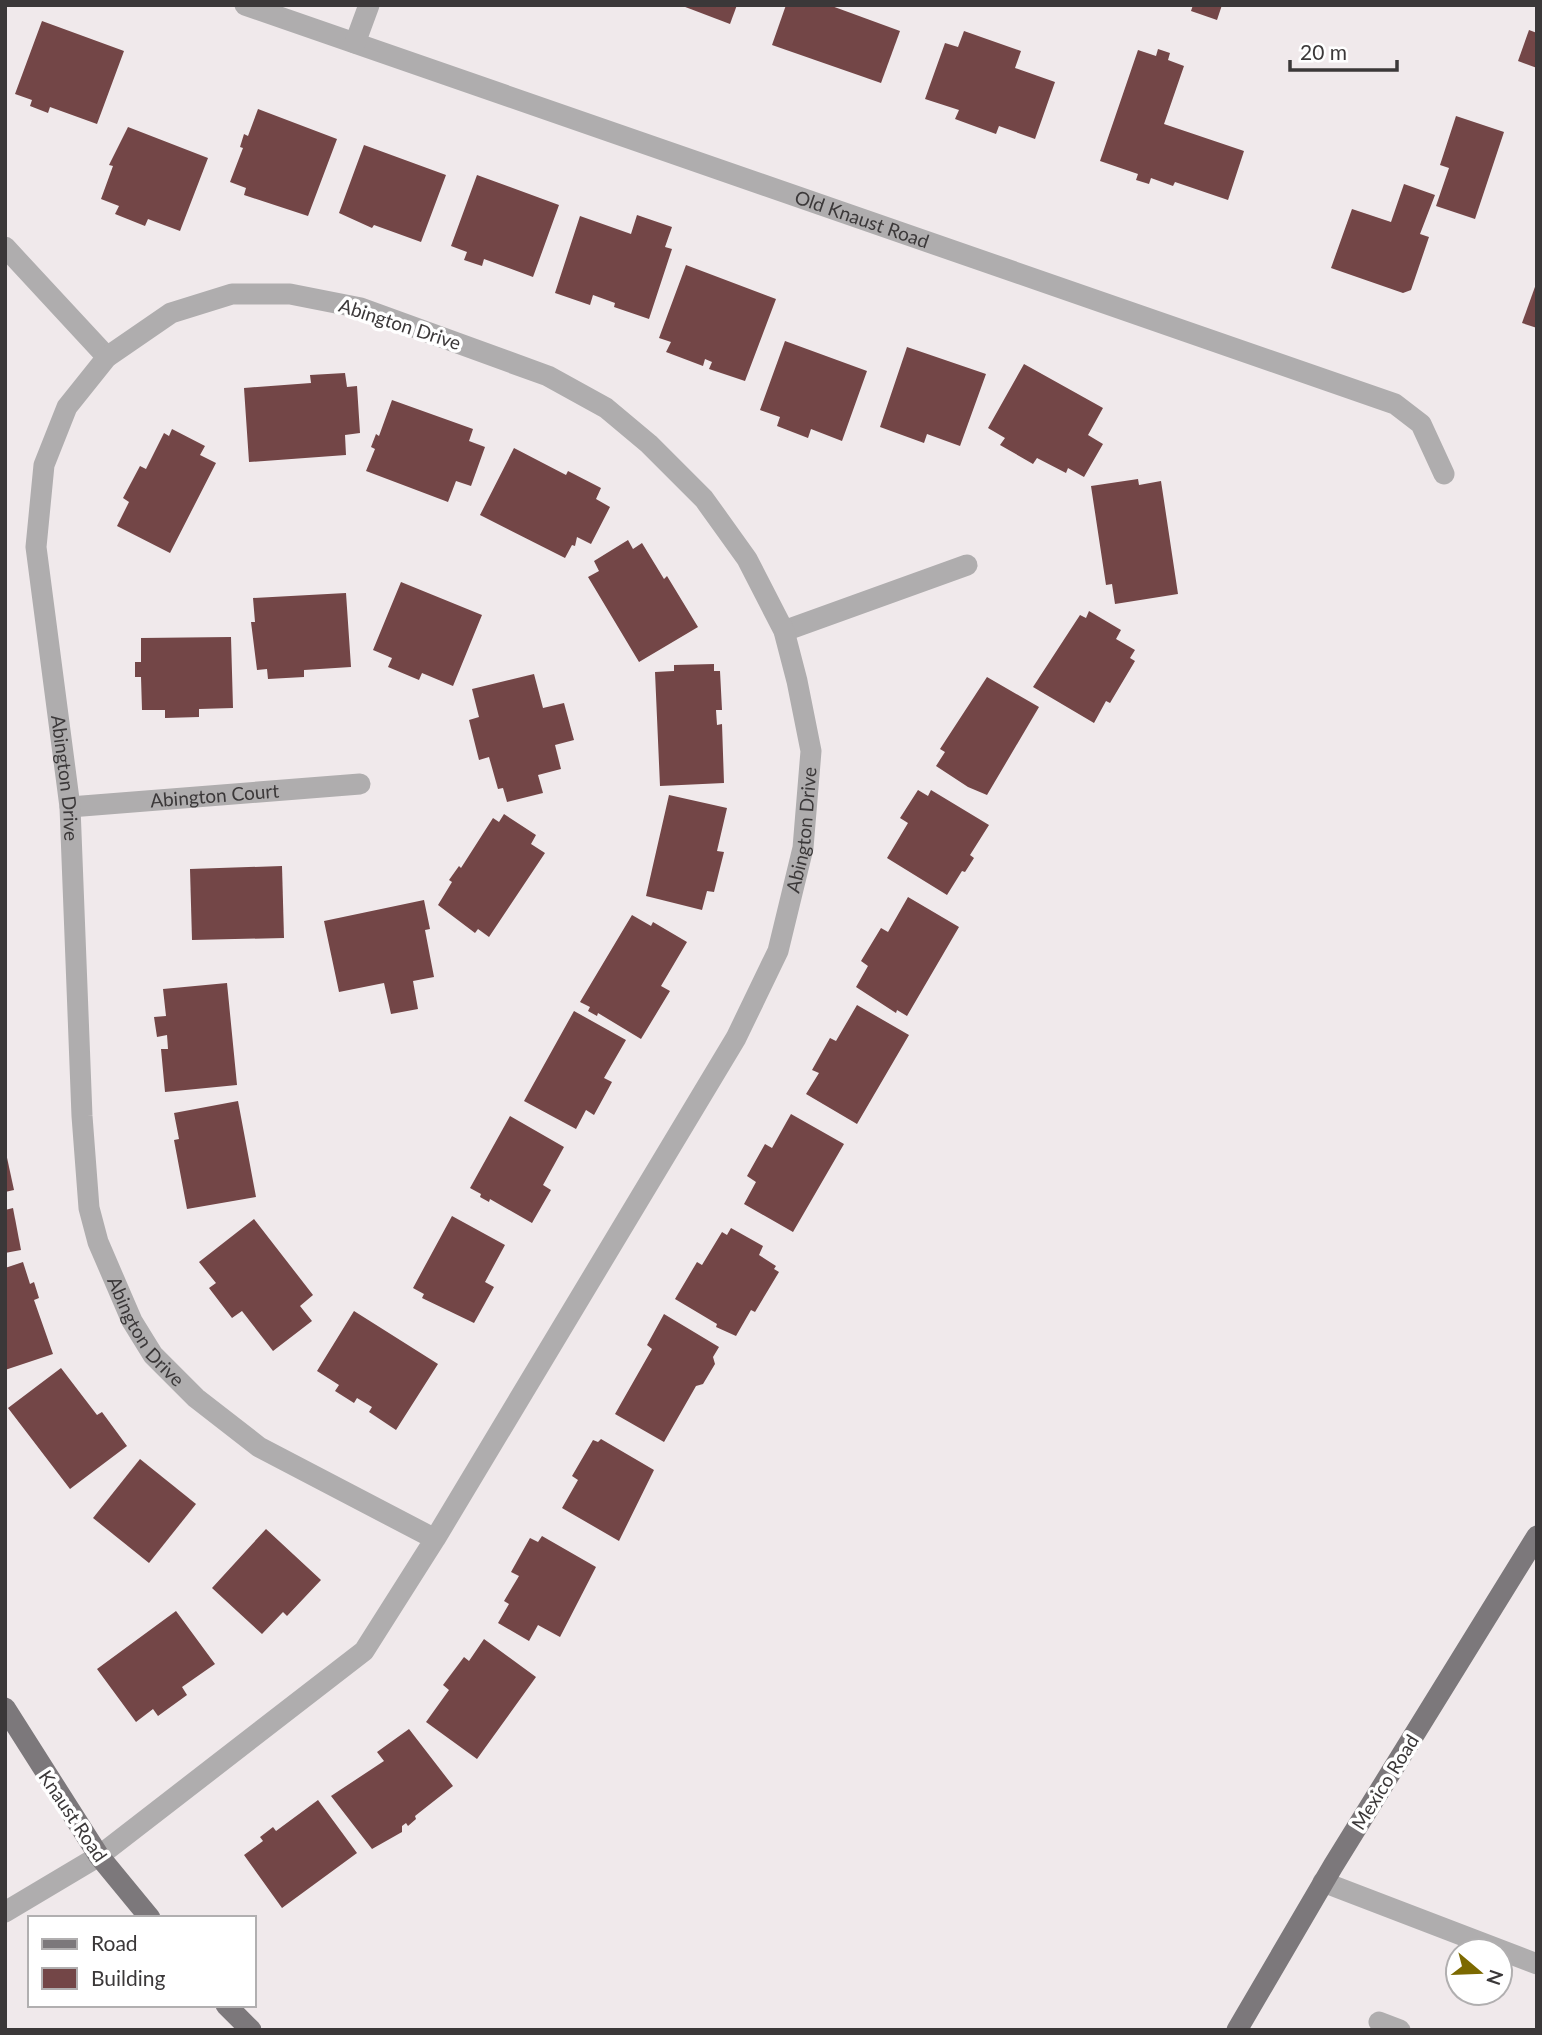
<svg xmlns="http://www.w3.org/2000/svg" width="1542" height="2035" font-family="Lato,sans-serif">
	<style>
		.building { fill: #734647 }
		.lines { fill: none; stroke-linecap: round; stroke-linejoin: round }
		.minor { stroke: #afadae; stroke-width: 21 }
		.major { stroke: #7c787b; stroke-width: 21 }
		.labels { text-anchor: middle; stroke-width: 7; stroke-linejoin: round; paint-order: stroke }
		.street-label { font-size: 19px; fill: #3b3839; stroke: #fff }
	</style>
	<rect width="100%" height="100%" fill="#f0e9eb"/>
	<g class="building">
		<polygon points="680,5 737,5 730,24"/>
		<polygon points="786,5 829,5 900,31 881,83 772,45"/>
		<polygon points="1193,5 1222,5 1217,20 1191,11"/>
		<polygon points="42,21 124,51 97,124 50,107 48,113 30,106 32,100 15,94"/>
		<polygon points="1529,30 1537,33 1537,68 1518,61"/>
		<polygon points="964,31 1021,51 1015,68 1055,82 1035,139 999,126 996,134 955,119 959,110 925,99 945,43 958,47"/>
		<polygon points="1158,49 1170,53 1168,60 1184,66 1164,124 1244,151 1228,200 1175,182 1173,186 1151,178 1149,184 1136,180 1138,174 1100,161 1138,50 1156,56"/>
		<polygon points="258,109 337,139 308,216 244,195 246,188 230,182 243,148 240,147 244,134 248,136"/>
		<polygon points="1456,116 1504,132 1475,219 1436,206 1449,168 1440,165"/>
		<polygon points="128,127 208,158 180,231 148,219 145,226 115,214 119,206 101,199 113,166 109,165"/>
		<polygon points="364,145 446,175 421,242 374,225 372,228 339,213"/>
		<polygon points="477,175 559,205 533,277 484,259 482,266 464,260 467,252 451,246"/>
		<polygon points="1404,184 1435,195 1420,234 1429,237 1411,290 1403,293 1331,268 1352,209 1391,222"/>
		<polygon points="637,215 672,227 665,247 672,249 649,319 614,307 615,303 593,295 590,305 555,293 580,216 631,234"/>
		<polygon points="686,265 776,299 745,381 709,369 712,362 705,359 703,366 666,352 671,342 659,338"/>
		<polygon points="1536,284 1537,284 1537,328 1522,323"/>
		<polygon points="785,341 867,371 842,441 811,429 808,438 777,426 780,417 760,410"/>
		<polygon points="907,347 986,374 960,446 927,434 924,443 880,427"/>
		<polygon points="1024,364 1103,408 1088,435 1103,444 1084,477 1068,468 1066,473 1037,458 1033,464 1000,445 1005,438 988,428"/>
		<polygon points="345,373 347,387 357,386 360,433 345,435 346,455 249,462 244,388 311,383 310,375"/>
		<polygon points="392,400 473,429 469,441 485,447 471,486 456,481 448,502 366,471 375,449 371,447 376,434 379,436"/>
		<polygon points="172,429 205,446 200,455 216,463 170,553 117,526 129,502 123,498 140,466 146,469 164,433 169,436"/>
		<polygon points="514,448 566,475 568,471 601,488 596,499 610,507 591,544 577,537 575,546 572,545 565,558 480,515"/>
		<polygon points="1138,479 1139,485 1161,481 1178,594 1115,604 1112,584 1106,585 1091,486"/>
		<polygon points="628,540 633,549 642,543 664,579 667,576 698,627 639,662 588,577 599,571 594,561"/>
		<polygon points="401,582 482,615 453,686 422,673 419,680 388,667 392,658 373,650"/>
		<polygon points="346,593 351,667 304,670 304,677 268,679 267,669 257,670 251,622 255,622 253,598"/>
		<polygon points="1089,611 1121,630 1116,639 1135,650 1130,658 1135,661 1110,703 1106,701 1094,723 1033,687 1080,615 1086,618"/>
		<polygon points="231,637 233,708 199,709 199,717 165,718 165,710 142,710 141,677 135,677 135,662 141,662 141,638"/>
		<polygon points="714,664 714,671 720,671 722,710 716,710 717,725 722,724 724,783 660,786 655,672 674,671 674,665"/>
		<polygon points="534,674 543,708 564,703 574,740 555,745 561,769 538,775 543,793 507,802 503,788 498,789 489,757 479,760 469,720 479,717 472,689"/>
		<polygon points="987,677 1039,707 987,795 968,787 936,766 945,752 940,749"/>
		<polygon points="918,790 928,796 931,790 989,825 970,855 974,858 965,872 962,871 947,895 887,858 908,823 900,818"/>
		<polygon points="669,795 727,808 717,851 724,852 714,892 707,891 702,910 646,896"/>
		<polygon points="504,814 536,835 531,844 545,853 489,937 478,929 475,933 438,905 452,882 449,880 459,866 461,868 493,818 499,822"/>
		<polygon points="282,866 284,938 192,940 190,869"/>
		<polygon points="908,897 959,927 907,1016 897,1010 896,1013 856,987 868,966 861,961 881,928 888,932"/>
		<polygon points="424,900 430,929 425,930 434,977 413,981 418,1009 391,1014 384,983 339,992 324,921"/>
		<polygon points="632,915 651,926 653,922 687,942 661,986 670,991 641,1039 598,1013 597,1016 588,1011 590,1007 580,1002"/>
		<polygon points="227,983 237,1085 165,1092 161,1049 168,1049 167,1035 157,1037 154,1017 166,1016 163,989"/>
		<polygon points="857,1005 909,1035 857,1124 806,1094 819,1073 812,1070 830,1038 836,1041"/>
		<polygon points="574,1011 626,1040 604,1078 612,1082 594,1115 586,1110 576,1129 524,1101"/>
		<polygon points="238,1101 256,1197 187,1209 174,1140 179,1139 174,1113"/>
		<polygon points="791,1114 844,1144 793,1232 744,1204 756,1182 747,1176 765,1144 772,1148"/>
		<polygon points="510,1116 564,1147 543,1185 551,1190 532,1223 490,1199 489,1202 480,1197 481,1194 470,1188"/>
		<polygon points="6,1153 14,1190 5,1192 5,1154"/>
		<polygon points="13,1208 21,1250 5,1253 5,1210"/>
		<polygon points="452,1216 505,1245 485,1282 494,1287 474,1323 422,1298 424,1294 413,1288"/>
		<polygon points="254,1219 313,1295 300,1306 312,1321 273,1351 242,1311 232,1318 209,1288 216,1283 199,1262"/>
		<polygon points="731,1228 763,1246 759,1255 776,1266 774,1269 779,1272 755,1312 751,1310 736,1336 716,1327 717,1324 675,1299 697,1262 702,1265 722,1232 727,1235"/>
		<polygon points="23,1262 30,1284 34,1282 39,1298 34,1300 53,1354 5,1370 5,1268"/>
		<polygon points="354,1311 438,1364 396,1430 369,1412 372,1407 357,1398 354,1403 335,1391 339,1385 317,1371"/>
		<polygon points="664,1314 719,1347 713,1357 715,1364 703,1384 696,1386 664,1442 615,1414 652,1349 647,1345"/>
		<polygon points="61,1368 97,1415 102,1412 127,1446 70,1489 8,1408"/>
		<polygon points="601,1439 654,1470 619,1541 562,1508 578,1480 572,1476 593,1440 598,1442"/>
		<polygon points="140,1459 196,1504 149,1563 93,1518"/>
		<polygon points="266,1529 321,1580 287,1616 283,1612 262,1634 212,1588"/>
		<polygon points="542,1536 596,1567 560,1637 538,1625 529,1641 498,1623 509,1604 504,1601 519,1576 511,1572 530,1538 538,1542"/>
		<polygon points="176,1611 215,1664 182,1687 187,1695 158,1716 153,1709 136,1722 97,1669"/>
		<polygon points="484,1639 536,1677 477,1759 426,1722 449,1690 443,1685 464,1657 469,1661"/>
		<polygon points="409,1729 453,1786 415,1816 416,1819 408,1826 406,1823 402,1826 402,1832 372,1849 331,1796 384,1761 377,1752"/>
		<polygon points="318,1800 357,1853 282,1908 244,1855 263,1841 260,1837 273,1827 276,1831"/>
	</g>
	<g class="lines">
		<g class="minor">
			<path id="s1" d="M245,5L1395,404L1421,424L1444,474"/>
			<polyline points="355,43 369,5"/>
			<polyline points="5,247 107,357"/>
			<polyline points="784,631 967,565"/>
			<path id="s2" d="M70,807L360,784"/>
			<polyline points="1323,1882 1537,1964"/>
			<path id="s3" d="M5,1912L99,1856L364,1651L435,1539L736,1038L778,951L803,848L811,751L797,681L784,631L747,559L704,499L649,444L606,408L548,376L361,308L290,294H232L171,313L107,357L67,407L44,465L36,547L70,807L82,1116L89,1208L98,1242L132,1321L153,1355L196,1398L259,1447L435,1539"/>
			<polyline points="1379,2022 1400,2030"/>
		</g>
		<g class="major">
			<polyline points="5,1708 99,1856 150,1918"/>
			<polyline points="226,2005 251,2030"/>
			<polyline points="1237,2030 1333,1866 1537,1536"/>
		</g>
	</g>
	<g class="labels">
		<g class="street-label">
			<text dy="7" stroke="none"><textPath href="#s1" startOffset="653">Old Knaust Road</textPath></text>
			<text transform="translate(400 324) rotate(18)" y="7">Abington Drive</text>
			<text dy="7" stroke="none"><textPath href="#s3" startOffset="2852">Abington Drive</textPath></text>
			<text dy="7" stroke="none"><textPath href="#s2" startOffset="145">Abington Court</textPath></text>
			<text dy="7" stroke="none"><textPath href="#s3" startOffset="1382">Abington Drive</textPath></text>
			<text dy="7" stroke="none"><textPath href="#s3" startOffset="3420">Abington Drive</textPath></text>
			<text transform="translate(1385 1782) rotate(-58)" y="7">Mexico Road</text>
			<text transform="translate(73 1816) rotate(56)" y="7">Knaust Road</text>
		</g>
	</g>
	<rect width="1542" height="2035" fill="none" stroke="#3b3839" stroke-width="14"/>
	<rect x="28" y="1916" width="228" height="91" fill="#ffffff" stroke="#b1afb0" stroke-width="2"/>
	<rect x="42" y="1939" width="35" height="10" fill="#7c787b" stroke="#b1afb0" stroke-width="2"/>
	<text x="91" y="1951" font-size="21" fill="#3b3839">Road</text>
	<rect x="42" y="1968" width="35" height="21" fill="#734647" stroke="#b1afb0" stroke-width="2"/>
	<text x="91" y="1986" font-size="21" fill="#3b3839">Building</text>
	<g transform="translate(1479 1972) rotate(109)"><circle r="33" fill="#ffffff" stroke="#b1afb0" stroke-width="2"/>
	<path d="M0-5L12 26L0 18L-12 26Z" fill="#7c6900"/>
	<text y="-10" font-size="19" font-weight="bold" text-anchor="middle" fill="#3b3839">N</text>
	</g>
	<path d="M1290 60v10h107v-10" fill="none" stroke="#3b3839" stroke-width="3.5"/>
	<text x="1300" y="60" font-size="21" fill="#3b3839" stroke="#ffffff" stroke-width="5" paint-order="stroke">20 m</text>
</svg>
